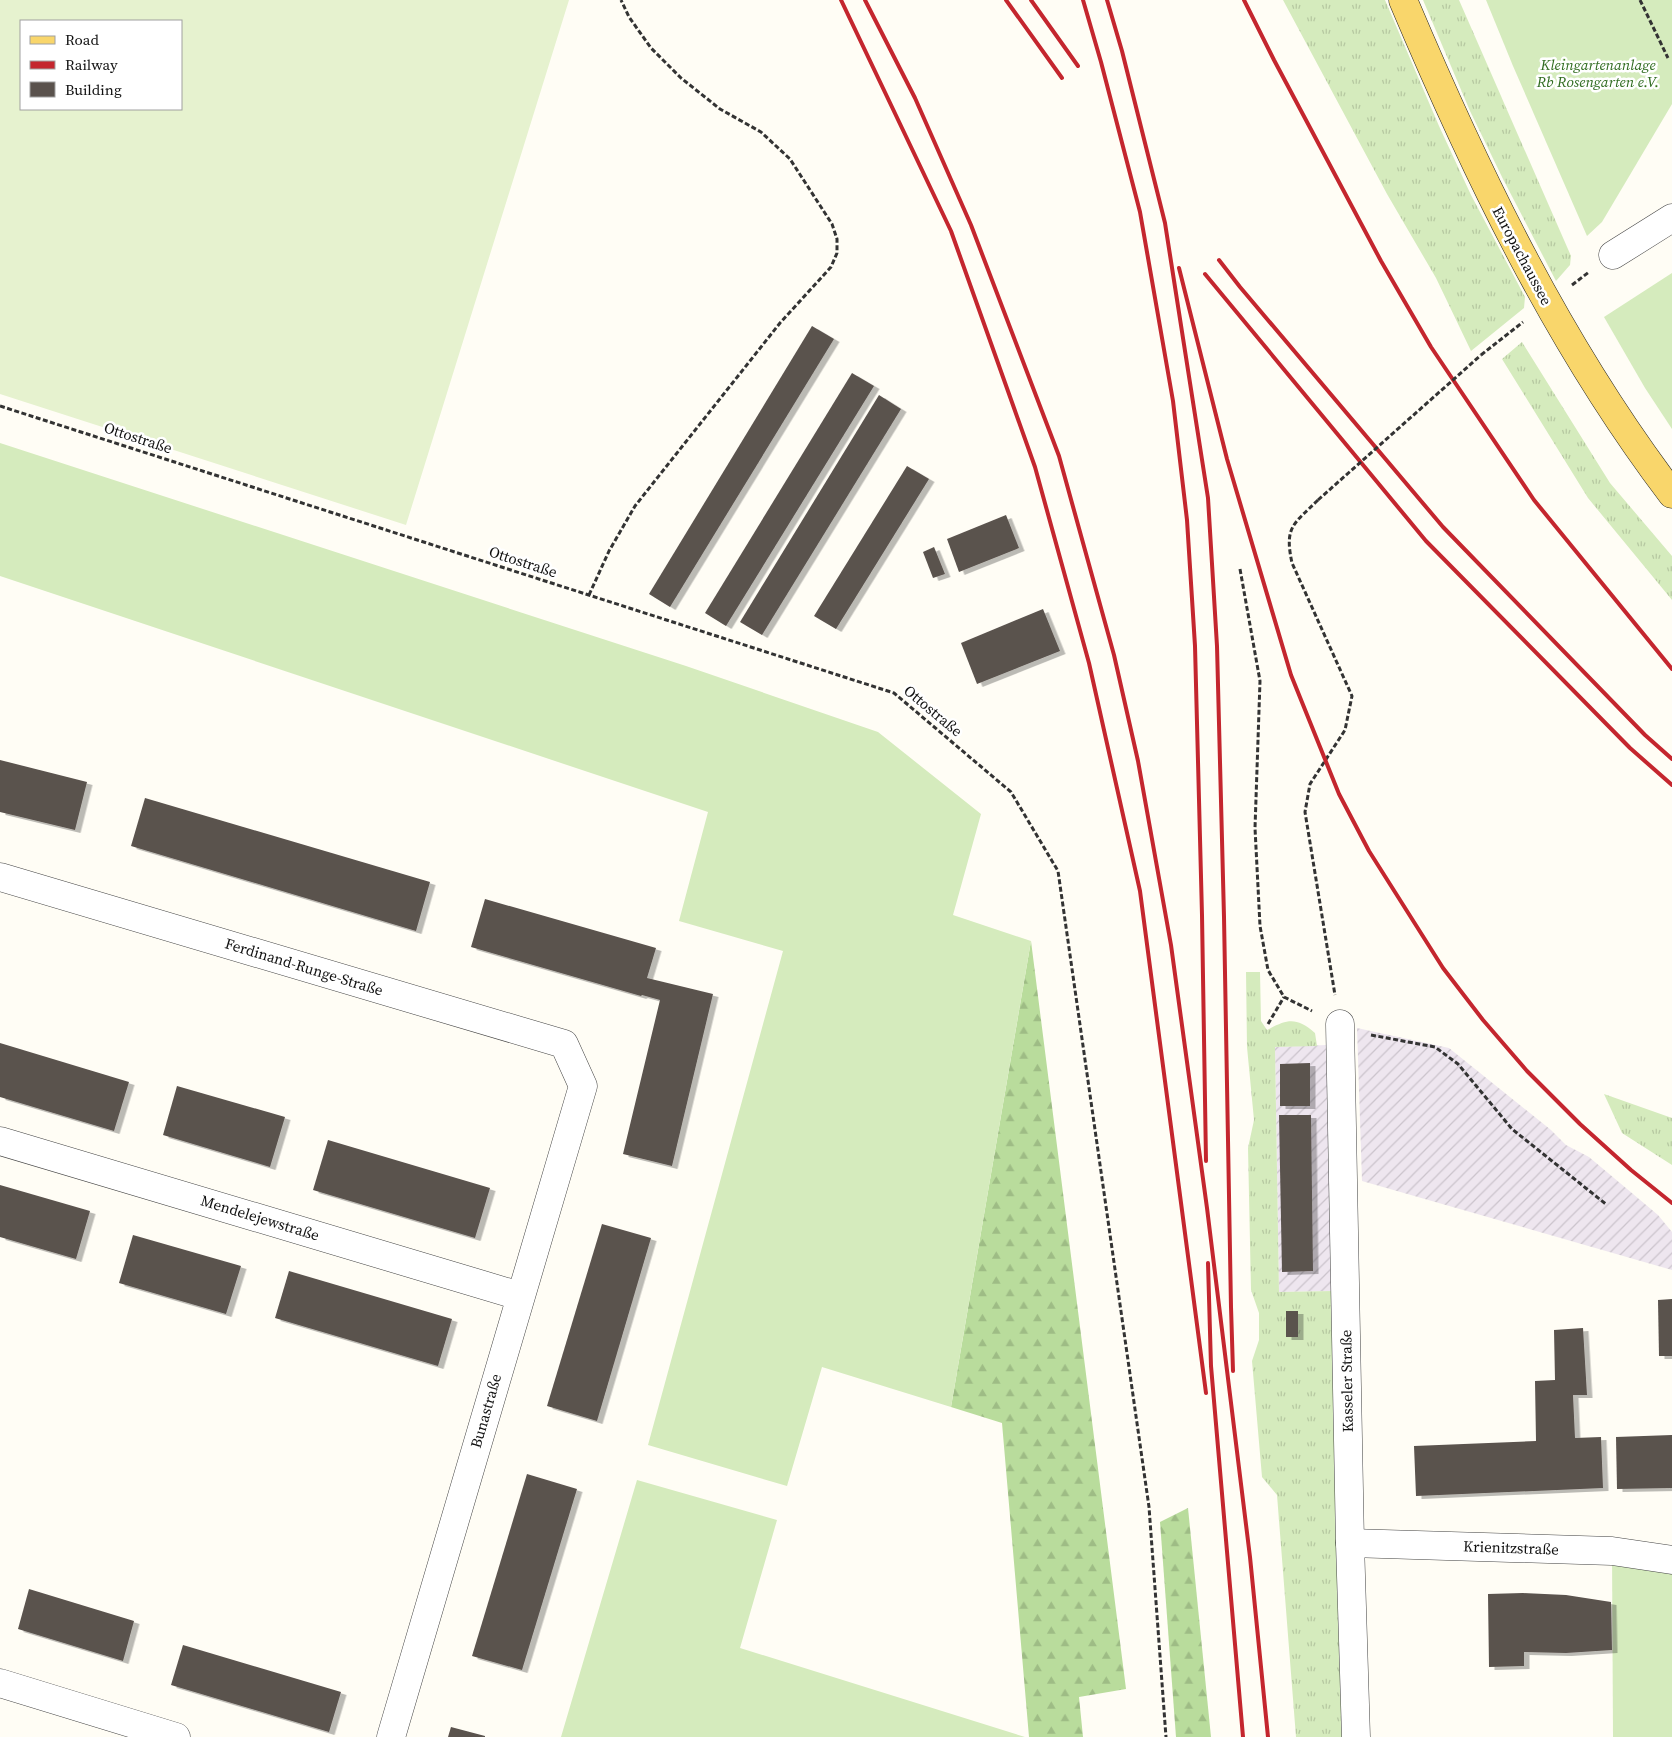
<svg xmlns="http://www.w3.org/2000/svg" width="1672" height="1737" font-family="'Source Serif 4',serif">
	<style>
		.industrial { fill: url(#industrial-furrows) }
		.grass { fill: url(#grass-tufts) }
		.forest { fill: url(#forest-firs) }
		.garden { fill: #d5ebbd }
		.pitch { fill: #e6f2cf; fill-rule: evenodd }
		.building { fill: #5a524d; filter: url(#shadow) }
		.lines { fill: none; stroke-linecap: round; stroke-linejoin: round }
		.minor-casing { stroke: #444; stroke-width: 29 }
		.major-casing { stroke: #222; stroke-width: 29 }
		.path { stroke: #333; stroke-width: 3; stroke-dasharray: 5 2.5; stroke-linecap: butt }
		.minor { stroke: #fff; stroke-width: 28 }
		.major { stroke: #f9d66b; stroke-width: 28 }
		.rail { stroke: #c4262e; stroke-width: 4 }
		.path-bridge { stroke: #333; stroke-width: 3; stroke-dasharray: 5 2.5; stroke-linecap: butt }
		.labels { text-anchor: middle; stroke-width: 5; stroke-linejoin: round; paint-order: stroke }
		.park-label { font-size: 15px; font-style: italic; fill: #2f6b1f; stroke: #fff }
		.street-label { font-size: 15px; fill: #111; stroke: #fff }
	</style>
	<defs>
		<pattern id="industrial-furrows" width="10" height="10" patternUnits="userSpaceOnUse" patternTransform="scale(1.25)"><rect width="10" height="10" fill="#eee6ef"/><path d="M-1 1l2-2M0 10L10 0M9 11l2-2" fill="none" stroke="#cbc4cc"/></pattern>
		<pattern id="grass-tufts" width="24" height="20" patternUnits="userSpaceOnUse" patternTransform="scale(1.25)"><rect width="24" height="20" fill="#d5ebbd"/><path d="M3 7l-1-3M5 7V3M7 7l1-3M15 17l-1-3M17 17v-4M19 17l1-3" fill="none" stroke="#b6c8a1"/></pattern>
		<pattern id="forest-firs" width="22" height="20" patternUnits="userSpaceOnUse" patternTransform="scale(1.25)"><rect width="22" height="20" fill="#b9dc9c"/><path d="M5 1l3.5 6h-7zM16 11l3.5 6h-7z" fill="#9ebc85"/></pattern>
		<filter id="shadow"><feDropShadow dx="5.5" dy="3" stdDeviation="0" flood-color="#0004"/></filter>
	</defs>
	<rect width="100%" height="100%" fill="#fffdf5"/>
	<g class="industrial">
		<polygon points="1357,1028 1449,1048 1551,1130 1566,1145 1589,1157 1658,1215 1672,1232 1672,1270 1362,1181"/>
		<polygon points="1326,1045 1333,1291 1279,1292 1275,1047"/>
	</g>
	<g class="grass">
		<polygon points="1283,0 1385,0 1439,126 1471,195 1525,297 1524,308 1471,351 1436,278 1387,194"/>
		<polygon points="1423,0 1459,0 1571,256 1570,265 1556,281 1503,179 1470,111"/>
		<polygon points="1522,342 1610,483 1672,556 1672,600 1588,498 1502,359"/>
		<path d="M1246,972H1260L1261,1021L1267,1030C1288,1019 1296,1017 1315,1033L1317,1046L1275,1047L1279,1292L1333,1291L1343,1737H1296L1277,1495L1262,1477L1252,1361L1259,1340V1313L1251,1290L1248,1148L1254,1120L1247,1047Z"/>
		<polygon points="1604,1094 1672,1118 1672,1165 1622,1133"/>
	</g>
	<g class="forest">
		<polygon points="1031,941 1126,1689 1079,1697 1083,1737 1029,1737 1002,1423 951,1407"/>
		<polygon points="1188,1508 1211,1737 1176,1737 1160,1522"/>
	</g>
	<g class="garden">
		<polygon points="1486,0 1672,0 1672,104 1602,222 1587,236 1513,66"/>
		<polygon points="1672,273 1672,429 1645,388 1604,317"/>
		<polygon points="0,443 686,666 878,732 981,814 953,915 1031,941 951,1407 822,1367 787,1486 648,1445 783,951 679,921 708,812 0,576"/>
		<polygon points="637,1480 777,1520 740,1648 1025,1737 561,1737"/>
		<polygon points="1612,1551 1672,1560 1672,1737 1613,1737"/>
	</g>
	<path class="pitch" d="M0,0H569L406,525L0,394ZM181,21V109H21V21Z"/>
	<g class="building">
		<polygon points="812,326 834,339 670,607 649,594"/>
		<polygon points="852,373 874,386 726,626 705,613"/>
		<polygon points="879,395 901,409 762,635 740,622"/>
		<polygon points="907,466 929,479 836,629 814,616"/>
		<polygon points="1006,515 1019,548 959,572 947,539"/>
		<polygon points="934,547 945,574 933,578 923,552"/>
		<polygon points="1043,609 1060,651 977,684 961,643"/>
		<polygon points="0,760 87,782 75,830 0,812"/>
		<polygon points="145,798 430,882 416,931 131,846"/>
		<polygon points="485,899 656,948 647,978 713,994 672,1166 623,1154 660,1000 642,995 641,996 471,947"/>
		<polygon points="0,1043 129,1082 114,1131 0,1097"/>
		<polygon points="1310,1063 1310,1106 1280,1106 1280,1064"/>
		<polygon points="177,1086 285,1117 270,1167 163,1135"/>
		<polygon points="1279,1115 1311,1115 1313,1271 1282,1272"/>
		<polygon points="328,1140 490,1188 475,1238 313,1190"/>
		<polygon points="0,1185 90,1211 76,1259 0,1237"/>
		<polygon points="602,1224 651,1238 597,1421 547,1406"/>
		<polygon points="133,1235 241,1266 226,1314 119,1283"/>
		<polygon points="289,1271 452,1319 438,1366 275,1318"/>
		<polygon points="1672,1299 1672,1356 1659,1356 1658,1300"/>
		<rect x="1286" y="1311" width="12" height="26"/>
		<polygon points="1583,1328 1587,1395 1573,1395 1575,1438 1601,1437 1603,1488 1416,1496 1414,1446 1536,1441 1535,1381 1555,1380 1554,1330"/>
		<polygon points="1672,1435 1672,1488 1617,1489 1616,1437"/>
		<polygon points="527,1474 577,1489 522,1670 472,1656"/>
		<polygon points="29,1589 134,1621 123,1661 18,1629"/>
		<polygon points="1523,1593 1566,1595 1611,1602 1612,1650 1566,1653 1524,1652 1524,1666 1489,1667 1488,1594"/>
		<polygon points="183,1645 341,1692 329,1732 171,1685"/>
		<polygon points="451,1727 485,1736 485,1737 448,1737"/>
	</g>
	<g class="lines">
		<defs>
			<g id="minor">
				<polyline points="1613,255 1672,218"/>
				<polyline points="0,877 564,1044 583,1086 391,1737"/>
				<polyline points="1340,1024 1350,1543 1356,1737"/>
				<polyline points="0,1141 520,1296"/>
				<polyline points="1350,1543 1612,1551 1672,1560"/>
				<polyline points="0,1683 176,1737"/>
			</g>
			<path id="major" d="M1403,0C1476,173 1558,344 1672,494"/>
		</defs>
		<use href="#minor" class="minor-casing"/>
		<use href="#major" class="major-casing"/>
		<g class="path">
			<polyline points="1640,0 1668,58"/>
			<polyline points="1572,285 1589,272"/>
			<polyline points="1481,355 1523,322"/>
			<polyline points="0,406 894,693 1011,792 1058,871 1149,1507 1166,1737"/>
			<path d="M1318,500C1294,524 1284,526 1292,563L1352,696L1345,730L1310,784L1305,812L1335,995"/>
			<polyline points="1240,569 1260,681 1255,828 1260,926 1268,970 1284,997 1312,1011"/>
			<polyline points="589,595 609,551 635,506 780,323 831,267 837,253 837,239 832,224 790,159 761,132 720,109 681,78 651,48 629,17 621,0"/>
			<polyline points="1268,1024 1284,997"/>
			<polyline points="1371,1035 1435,1047 1458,1064 1512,1129 1607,1205"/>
		</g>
		<use href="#minor" class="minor"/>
		<use href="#major" class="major"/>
		<g class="rail">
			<polyline points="841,0 951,231 1035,467 1089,663 1140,891 1206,1393"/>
			<polyline points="865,0 915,98 971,225 1059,456 1114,655 1138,761 1171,945 1207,1208 1250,1557 1268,1737"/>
			<polyline points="1006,0 1062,78"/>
			<polyline points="1031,0 1078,66"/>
			<polyline points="1083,0 1101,62 1140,212 1173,401 1187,520 1195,646 1202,915 1206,1161"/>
			<polyline points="1107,0 1122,51 1165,223 1208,498 1217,646 1224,917 1231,1307 1233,1371"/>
			<polyline points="1244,0 1274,60 1381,261 1431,347 1534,500 1672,669"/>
			<polyline points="1219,260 1240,287 1443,527 1645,735 1672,759"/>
			<polyline points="1179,268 1227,459 1291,675 1339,794 1369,851 1443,968 1483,1020 1527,1071 1580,1124 1631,1170 1672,1203"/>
			<polyline points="1205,274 1426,541 1630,748 1672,785"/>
			<polyline points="1208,1263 1211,1366 1243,1737"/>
		</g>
		<polyline class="path-bridge" points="1318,500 1481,355"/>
	</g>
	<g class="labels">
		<g class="park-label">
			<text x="1598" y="70">Kleingartenanlage<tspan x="1598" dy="17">Rb Rosengarten e.V.</tspan></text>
		</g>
		<g class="street-label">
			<text transform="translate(1522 256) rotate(62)" y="5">Europachaussee</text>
			<text transform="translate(138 438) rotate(18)" y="5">Ottostraße</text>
			<text transform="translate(523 562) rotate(18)" y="5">Ottostraße</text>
			<text transform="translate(933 711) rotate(40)" y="5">Ottostraße</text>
			<text transform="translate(304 967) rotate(17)" y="5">Ferdinand-Runge-Straße</text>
			<text transform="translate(260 1218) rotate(17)" y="5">Mendelejewstraße</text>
			<text transform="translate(1347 1381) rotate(-91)" y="5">Kasseler Straße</text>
			<text transform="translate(486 1411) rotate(-74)" y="5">Bunastraße</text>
			<text transform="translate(1511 1548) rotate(2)" y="5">Krienitzstraße</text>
		</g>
	</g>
	<rect x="20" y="20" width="162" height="90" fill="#ffffff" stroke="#a0a0a0"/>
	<rect x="30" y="36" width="25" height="8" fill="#f9d66b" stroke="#a0a0a0"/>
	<text x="65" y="45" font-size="15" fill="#111111">Road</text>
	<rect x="30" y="61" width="25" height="8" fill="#c4262e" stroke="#a0a0a0"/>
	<text x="65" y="70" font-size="15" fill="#111111">Railway</text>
	<rect x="30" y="82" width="25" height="15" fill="#5a524d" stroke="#a0a0a0"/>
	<text x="65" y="95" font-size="15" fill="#111111">Building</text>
</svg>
